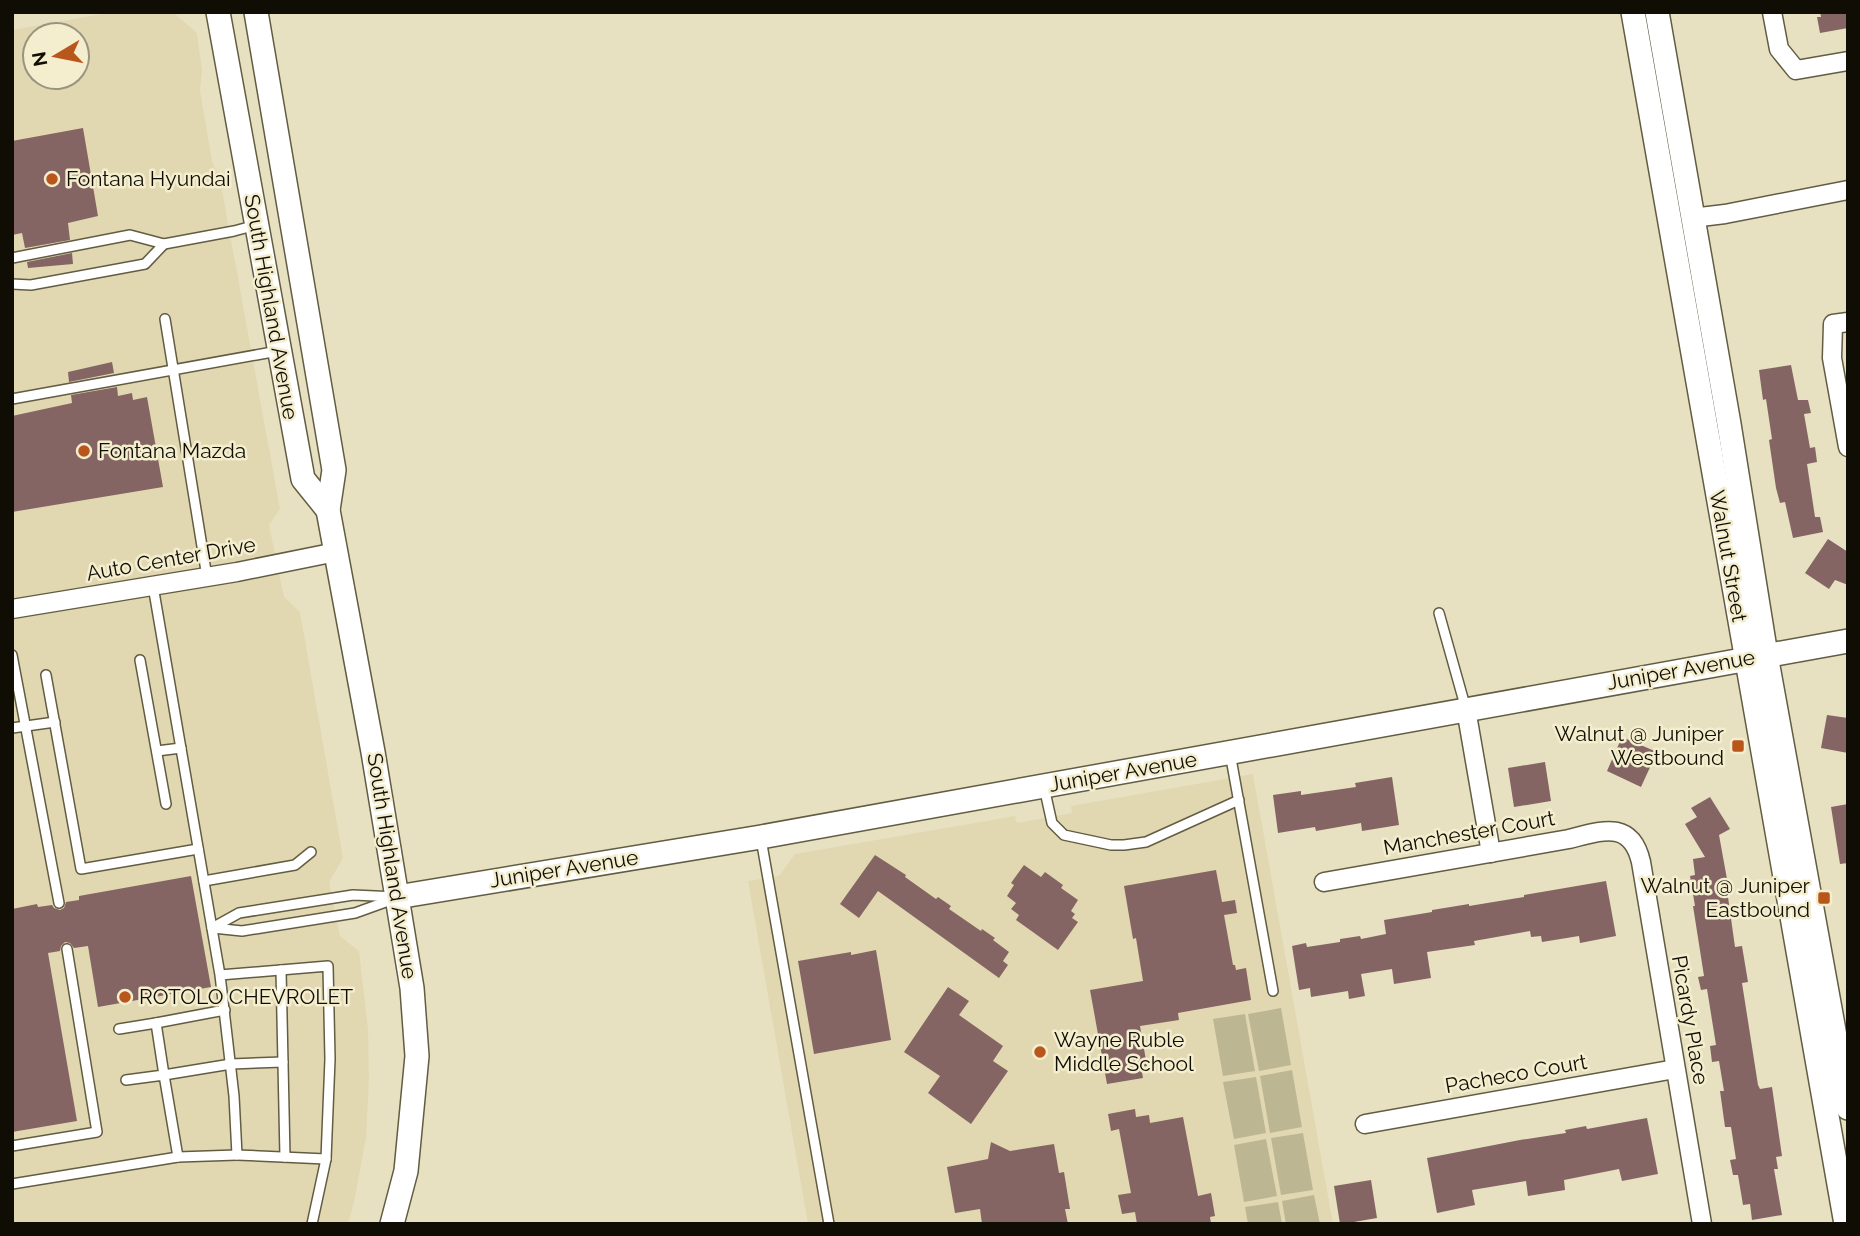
<svg xmlns="http://www.w3.org/2000/svg" width="1860" height="1236" font-family="Raleway,sans-serif">
	<style>
		.built { fill: #e1d8b2; fill-rule: evenodd }
		.green { fill: #bdb693 }
		.building { fill: #846563 }
		.lines { fill: none; stroke-linecap: round; stroke-linejoin: round }
		.service-casing { stroke: #625c42; stroke-width: 12 }
		.minor-casing { stroke: #625c42; stroke-width: 21 }
		.tertiary-casing { stroke: #625c42; stroke-width: 26 }
		.service { stroke: #fff; stroke-width: 9 }
		.minor { stroke: #fff; stroke-width: 18 }
		.tertiary { stroke: #fff; stroke-width: 23 }
		.poi-dot { fill: #b9561b; stroke: #f4eecf; stroke-width: 2.5 }
		.labels { text-anchor: middle; stroke-width: 5; stroke-linejoin: round; paint-order: stroke }
		.poi-label { font-size: 21px; fill: #100e04; stroke: #f4eecf; text-anchor: start }
		.street-label { font-size: 21px; fill: #100e04; stroke: #f4eecf }
	</style>
	<rect width="100%" height="100%" fill="#e7e1c2"/>
	<g class="built">
		<path d="M113,12H173L197,33L202,71L200,91L212,161L220,179L280,509L269,525L284,597L300,612L343,858L329,882L340,936L359,951L368,1029L369,1078L366,1138L354,1202L348,1224H12V30ZM35,35H77V77H35Z"/>
		<polygon points="1253,774 1333,1224 808,1224 748,881 779,876 795,854 1015,816 1017,823 1072,813 1071,806"/>
	</g>
	<g class="green">
		<polygon points="1281,1008 1291,1065 1259,1071 1248,1014"/>
		<polygon points="1245,1014 1255,1071 1223,1076 1213,1019"/>
		<polygon points="1292,1070 1302,1127 1270,1133 1260,1076"/>
		<polygon points="1256,1077 1266,1133 1234,1139 1223,1082"/>
		<polygon points="1303,1133 1313,1190 1281,1195 1271,1138"/>
		<polygon points="1266,1139 1277,1196 1244,1202 1234,1145"/>
		<polygon points="1314,1195 1320,1224 1286,1224 1282,1201"/>
		<polygon points="1278,1202 1282,1224 1248,1224 1245,1207"/>
	</g>
	<g class="building">
		<polygon points="1820,12 1846,12 1848,28 1820,33 1817,17 1821,17"/>
		<polygon points="83,128 98,216 68,223 70,240 25,248 22,233 12,235 12,141"/>
		<polygon points="72,253 73,264 28,268 27,262"/>
		<polygon points="112,362 114,373 69,382 68,372"/>
		<polygon points="1791,365 1798,400 1808,400 1811,413 1804,414 1810,448 1815,447 1817,462 1807,464 1815,517 1820,517 1823,532 1793,538 1785,502 1780,503 1776,488 1769,440 1772,439 1766,399 1763,400 1759,370"/>
		<polygon points="117,387 118,396 132,393 133,400 147,397 163,487 12,512 12,416 72,403 71,395"/>
		<polygon points="1828,539 1848,552 1848,585 1835,580 1829,589 1805,573"/>
		<polygon points="1827,715 1848,718 1848,753 1821,748"/>
		<polygon points="1622,737 1657,752 1641,787 1607,771"/>
		<polygon points="1545,762 1551,801 1514,807 1508,768"/>
		<polygon points="1392,777 1399,825 1362,831 1361,823 1316,831 1315,827 1278,833 1273,795 1301,791 1301,795 1356,787 1355,783"/>
		<polygon points="1710,797 1730,829 1719,835 1729,890 1727,890 1735,947 1742,946 1748,982 1742,983 1758,1085 1760,1089 1772,1087 1782,1156 1776,1157 1778,1169 1774,1169 1782,1215 1752,1220 1750,1204 1743,1205 1738,1175 1733,1175 1730,1160 1736,1159 1731,1127 1725,1127 1720,1091 1724,1091 1719,1061 1712,1062 1710,1046 1716,1045 1707,989 1701,990 1698,977 1704,976 1693,906 1695,906 1690,876 1695,875 1693,859 1705,857 1685,824 1697,817 1691,808"/>
		<polygon points="1848,804 1848,863 1840,864 1831,807"/>
		<polygon points="875,855 906,875 905,877 936,899 938,897 951,906 949,909 981,931 982,929 995,938 993,940 1009,952 1003,961 1008,965 999,978 878,891 859,918 840,904"/>
		<polygon points="1024,865 1041,877 1045,872 1063,885 1061,888 1078,900 1071,911 1075,914 1072,918 1078,922 1058,950 1016,920 1019,915 1011,909 1016,903 1007,896 1014,885 1011,883"/>
		<polygon points="1216,870 1222,902 1235,900 1237,913 1224,915 1233,965 1235,965 1236,970 1246,968 1251,1000 1178,1013 1179,1020 1140,1026 1147,1066 1141,1067 1143,1078 1107,1084 1090,990 1143,981 1136,938 1133,939 1124,886"/>
		<polygon points="191,876 211,987 98,1007 88,946 74,948 70,943 65,942 61,946 60,951 48,953 77,1121 12,1132 12,909 37,904 38,907 52,905 54,908 60,910 64,908 66,902 79,900 79,896"/>
		<polygon points="1606,881 1616,936 1580,943 1579,936 1542,942 1541,936 1531,937 1530,931 1474,941 1475,945 1427,952 1431,978 1394,984 1392,969 1361,974 1365,996 1349,999 1348,991 1311,997 1310,988 1299,990 1292,946 1306,943 1307,947 1340,942 1340,939 1360,936 1361,939 1386,934 1384,920 1432,912 1432,910 1469,904 1469,906 1524,897 1524,895"/>
		<polygon points="876,950 891,1040 814,1054 798,961 851,952 851,955"/>
		<polygon points="948,987 969,1001 959,1015 1003,1046 993,1061 1008,1071 971,1124 928,1093 940,1076 904,1052"/>
		<polygon points="1135,1109 1136,1117 1149,1115 1150,1123 1183,1117 1198,1196 1211,1193 1215,1216 1210,1217 1211,1224 1137,1224 1135,1212 1122,1214 1118,1195 1131,1193 1119,1129 1111,1131 1108,1114"/>
		<polygon points="1647,1118 1658,1174 1622,1181 1619,1169 1564,1180 1565,1190 1528,1196 1526,1181 1472,1190 1475,1205 1437,1213 1427,1158 1520,1140 1566,1133 1565,1130 1586,1126 1587,1129"/>
		<polygon points="991,1142 1010,1151 1054,1144 1059,1173 1064,1172 1070,1209 1065,1209 1068,1224 982,1224 980,1209 955,1213 947,1167 988,1159"/>
		<polygon points="1371,1180 1377,1218 1354,1222 1354,1224 1340,1224 1334,1186"/>
	</g>
	<g class="lines">
		<defs>
			<g id="service">
				<polyline points="12,258 130,235 164,244 234,231 256,225"/>
				<polyline points="12,284 31,285 145,264 164,244"/>
				<polyline points="165,319 207,577"/>
				<polyline points="12,399 278,351"/>
				<polyline points="153,586 220,975 234,1096 237,1155 326,1159 330,1059 328,966 220,975"/>
				<polyline points="1439,613 1466,709"/>
				<polyline points="12,655 59,903"/>
				<polyline points="140,660 166,804"/>
				<polyline points="46,675 81,869 198,849"/>
				<polyline points="12,728 55,722"/>
				<polyline points="157,751 181,748"/>
				<polyline points="1230,753 1273,991"/>
				<polyline points="1044,787 1052,823 1064,835 1111,845 1124,845 1146,842 1239,800"/>
				<polyline points="761,839 829,1224"/>
				<polyline points="204,881 295,865 311,852"/>
				<polyline points="212,928 239,913 353,895 397,897"/>
				<polyline points="213,928 242,931 355,913 391,900"/>
				<polyline points="281,970 285,1157"/>
				<polyline points="225,1010 156,1023 164,1075 231,1064 283,1062"/>
				<polyline points="119,1029 156,1023"/>
				<polyline points="126,1080 164,1075 178,1157"/>
				<polyline points="12,1146 97,1132 67,949"/>
				<polyline points="12,1184 178,1157 237,1155"/>
				<polyline points="312,1224 326,1159"/>
			</g>
			<g id="minor">
				<polyline points="1772,12 1779,49 1796,70 1848,61"/>
				<polyline points="1692,218 1725,214 1848,190"/>
				<polyline points="1848,322 1833,324 1832,358 1848,447"/>
				<polyline points="12,609 237,572 336,552"/>
				<polyline points="1466,709 1491,853"/>
				<path d="M1324,882L1569,839C1601,831 1631,819 1641,862L1702,1224"/>
				<polyline points="1365,1124 1675,1069"/>
			</g>
			<g id="tertiary">
				<polyline points="218,12 303,479 328,510"/>
				<polyline points="256,12 334,470 328,510 373,752 412,988 417,1056 406,1171 392,1224"/>
				<polyline points="1633,12 1846,1224"/>
				<polyline points="1657,12 1729,424 1766,655 1848,1108"/>
				<polyline points="397,897 761,837 1848,641"/>
			</g>
		</defs>
		<use href="#service" class="service-casing"/>
		<use href="#minor" class="minor-casing"/>
		<use href="#tertiary" class="tertiary-casing"/>
		<use href="#service" class="service"/>
		<use href="#minor" class="minor"/>
		<use href="#tertiary" class="tertiary"/>
	</g>
	<g class="poi-dot">
		<circle cx="52" cy="179" r="7"/>
		<circle cx="84" cy="451" r="7"/>
		<rect x="1731" y="739" width="14" height="14" rx="3.5"/>
		<rect x="1817" y="891" width="14" height="14" rx="3.5"/>
		<circle cx="125" cy="997" r="7"/>
		<circle cx="1040" cy="1052" r="7"/>
	</g>
	<g class="labels">
		<g class="poi-label">
			<text x="66" y="186">Fontana Hyundai</text>
			<text x="98" y="458">Fontana Mazda</text>
			<text x="1724" y="741" text-anchor="end">Walnut @ Juniper<tspan x="1724" dy="24">Westbound</tspan></text>
			<text x="1810" y="893" text-anchor="end">Walnut @ Juniper<tspan x="1810" dy="24">Eastbound</tspan></text>
			<text x="139" y="1004">ROTOLO CHEVROLET</text>
			<text x="1054" y="1047">Wayne Ruble<tspan x="1054" dy="24">Middle School</tspan></text>
		</g>
		<g class="street-label">
			<text transform="translate(271 307) rotate(80)" y="7">South Highland Avenue</text>
			<text transform="translate(1728 556) rotate(80)" y="7">Walnut Street</text>
			<text transform="translate(171 559) rotate(-10)" y="7">Auto Center Drive</text>
			<text transform="translate(1681 670) rotate(-10)" y="7">Juniper Avenue</text>
			<text transform="translate(1123 772) rotate(-10)" y="7">Juniper Avenue</text>
			<text transform="translate(1469 833) rotate(-10)" y="7">Manchester Court</text>
			<text transform="translate(392 866) rotate(81)" y="7">South Highland Avenue</text>
			<text transform="translate(564 869) rotate(-9)" y="7">Juniper Avenue</text>
			<text transform="translate(1690 1020) rotate(80)" y="7">Picardy Place</text>
			<text transform="translate(1516 1074) rotate(-10)" y="7">Pacheco Court</text>
		</g>
	</g>
	<rect width="1860" height="1236" fill="none" stroke="#100e04" stroke-width="28"/>
	<g transform="translate(56 56) rotate(260)"><circle r="33" fill="#f4eecf" stroke="#99947e" stroke-width="2"/>
	<path d="M0-5L12 26L0 18L-12 26Z" fill="#b9561b"/>
	<text y="-10" font-size="19" font-weight="bold" text-anchor="middle" fill="#100e04">N</text>
	</g>
</svg>
